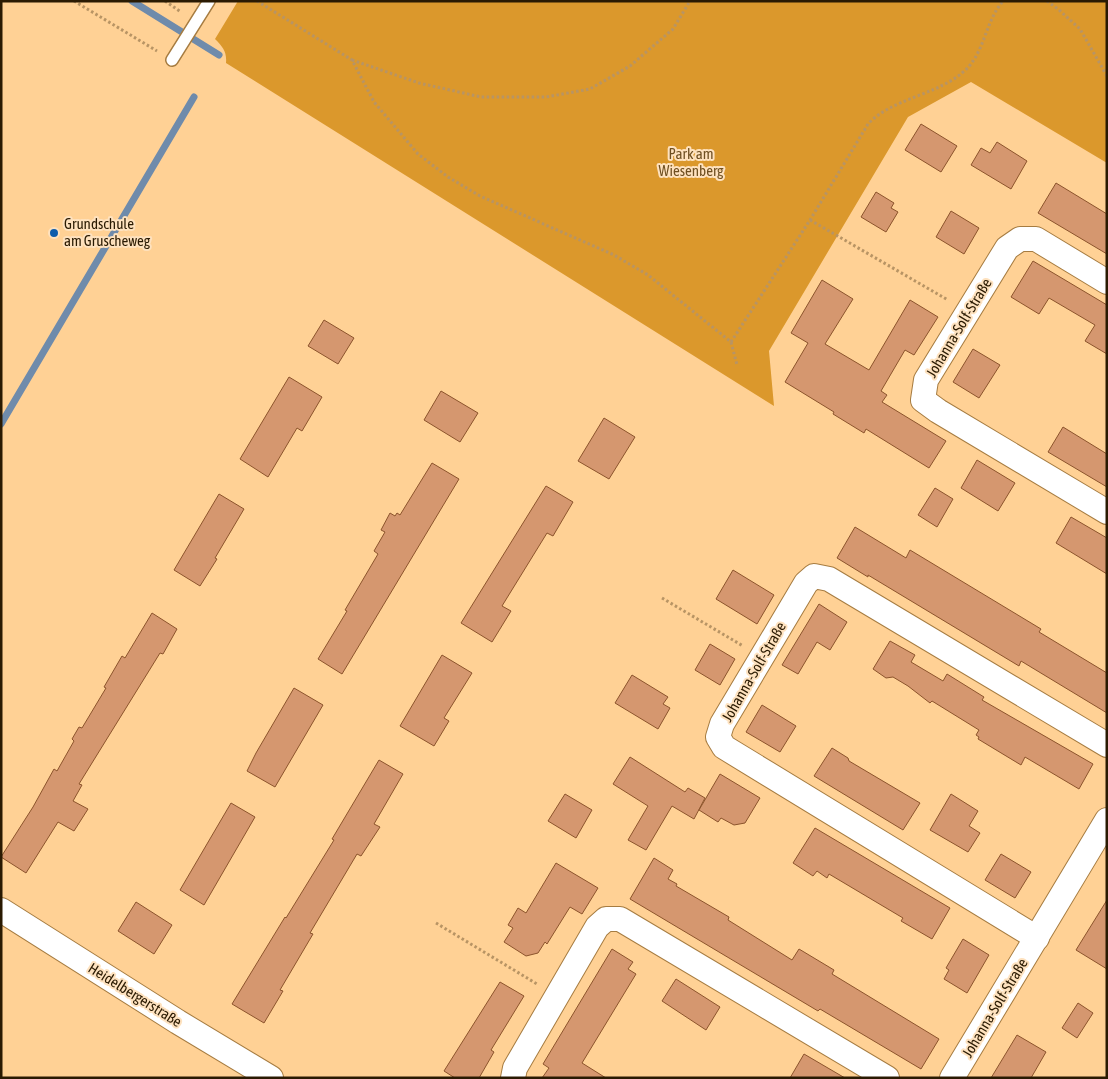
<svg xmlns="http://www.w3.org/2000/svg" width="1108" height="1079" font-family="'Asap Condensed',sans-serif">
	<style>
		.green { fill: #db982c }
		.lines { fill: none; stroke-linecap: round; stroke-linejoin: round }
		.stream { stroke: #6f8bab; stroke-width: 7 }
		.building { fill: #d5976f; stroke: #8c542c }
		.lane-casing { stroke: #a67c41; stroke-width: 14 }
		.street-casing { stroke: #a67c41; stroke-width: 26 }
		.path { stroke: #b89464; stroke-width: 3; stroke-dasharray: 2.5 2.5; stroke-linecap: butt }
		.lane { stroke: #fff; stroke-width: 11 }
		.street { stroke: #fff; stroke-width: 24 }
		.poi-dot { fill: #0d5cab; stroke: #fee2bf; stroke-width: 2 }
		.labels { text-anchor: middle; stroke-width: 4; stroke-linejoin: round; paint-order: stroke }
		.park-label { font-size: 15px; fill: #6f4f21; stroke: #fee2bf }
		.poi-label { font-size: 15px; fill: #2a1a02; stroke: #fee2bf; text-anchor: start }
		.street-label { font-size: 15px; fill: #2a1a02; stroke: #fee2bf }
	</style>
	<rect width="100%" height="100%" fill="#ffd195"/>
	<path class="green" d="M238,1H1107V163L971,82L908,117L769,351L774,406L226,63C227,52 223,47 215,39Z"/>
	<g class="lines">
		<g class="stream">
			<polyline points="132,1 219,55"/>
			<polyline points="1,424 194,97"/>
		</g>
	</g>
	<g class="building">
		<polygon points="921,124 957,146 941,172 905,150"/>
		<polygon points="997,142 1027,161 1011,189 971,165 981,148 990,153"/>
		<polygon points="1056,183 1107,214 1107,254 1038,213"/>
		<polygon points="876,192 894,203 891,208 898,212 886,232 861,217"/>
		<polygon points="951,211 979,228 964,254 936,237"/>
		<polygon points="1033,261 1107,305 1107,354 1085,341 1095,325 1049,298 1039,314 1011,297"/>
		<polygon points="822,280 853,299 825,344 869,370 910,300 938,317 914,355 905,350 881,391 887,395 882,402 946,441 929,468 866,429 864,433 833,414 834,412 785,382 808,343 791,333"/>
		<polygon points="324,320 354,338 338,364 308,346"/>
		<polygon points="973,349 1000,365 979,398 953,382"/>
		<polygon points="289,377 322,397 302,431 297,428 268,477 240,459"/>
		<polygon points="441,391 478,413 460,442 424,420"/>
		<polygon points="604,418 635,437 609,479 578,461"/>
		<polygon points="1063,427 1107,454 1107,487 1048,452"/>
		<polygon points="977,460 1015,483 998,511 961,488"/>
		<polygon points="432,463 459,479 342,674 318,659 347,611 345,610 378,554 374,551 385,532 381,530 390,513 395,516 397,513 400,515"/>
		<polygon points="546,486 573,502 553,536 547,533 502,606 511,611 492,642 461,623"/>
		<polygon points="935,488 953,499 937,527 918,515"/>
		<polygon points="219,494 244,509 215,558 217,559 200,586 174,570"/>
		<polygon points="1071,517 1107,538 1107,574 1056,543"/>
		<polygon points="855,527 906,558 910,550 1041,629 1039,632 1107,673 1107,713 1021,661 1019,666 868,575 868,577 837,558"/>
		<polygon points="733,570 774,595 757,624 716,599"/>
		<polygon points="819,604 847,622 830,650 817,642 798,674 782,665"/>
		<polygon points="152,613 177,629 163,654 160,653 79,784 82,785 73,801 88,809 74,831 58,822 26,873 1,857 33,807 54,769 57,771 74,741 72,739 79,727 82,728 106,688 104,687 122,656 125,658"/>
		<polygon points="890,641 915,655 911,662 943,681 947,674 984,697 982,700 1093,764 1079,789 1025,757 1021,765 978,739 979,737 976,735 979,730 932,701 930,703 908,686 893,677 886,678 873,669"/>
		<polygon points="710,644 735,659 720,685 695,670"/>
		<polygon points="442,655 472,673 444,718 449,721 434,746 400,726"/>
		<polygon points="632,675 668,697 663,704 670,708 658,729 615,703"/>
		<polygon points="294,688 323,705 275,787 247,771 256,753"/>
		<polygon points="762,705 796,726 780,752 746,732"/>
		<polygon points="832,748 848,758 849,761 920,803 903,830 814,776"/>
		<polygon points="630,757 685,792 688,788 705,798 694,819 672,806 646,850 628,840 648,806 613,784"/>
		<polygon points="379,760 403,774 374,824 380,827 361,856 357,854 310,933 313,934 280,990 283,991 264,1023 232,1004 285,917 286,918 334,840 332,839"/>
		<polygon points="720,774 760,798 745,823 734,825 721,818 718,822 699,810"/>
		<polygon points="565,794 592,810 576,838 548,821"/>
		<polygon points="951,794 978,811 969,826 980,833 968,852 930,830"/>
		<polygon points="231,803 255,817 204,905 180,890"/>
		<polygon points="815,828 950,908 932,939 901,921 903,918 829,874 827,878 817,871 813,876 793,863"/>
		<polygon points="1001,854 1031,872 1015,898 985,880"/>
		<polygon points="654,858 673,870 668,879 677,884 676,886 729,917 728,920 792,960 799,949 834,970 832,974 939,1039 921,1069 820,1009 818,1011 630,899"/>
		<polygon points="556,863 598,888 582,914 570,907 547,944 545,942 538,953 526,956 504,942 513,928 508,925 518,908 526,913"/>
		<polygon points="1107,900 1107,969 1076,950"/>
		<polygon points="136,902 172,925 154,954 118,931"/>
		<polygon points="963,939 989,955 967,993 944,979 949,970 946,968"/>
		<polygon points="612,949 633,962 628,969 636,974 582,1063 606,1078 542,1078 549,1068 543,1064"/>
		<polygon points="676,979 720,1007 706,1030 662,1001"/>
		<polygon points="500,982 524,996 491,1050 494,1052 479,1078 455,1078 444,1071"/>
		<polygon points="1078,1003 1093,1013 1077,1038 1062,1028"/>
		<polygon points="1017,1035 1046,1052 1031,1078 991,1078"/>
		<polygon points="804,1054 845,1078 790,1078"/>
	</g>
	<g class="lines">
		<defs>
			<polyline id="lane" points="172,60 209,1"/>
			<g id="street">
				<polyline points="1107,282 1036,239 1020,239 1007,248 926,380 923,400 938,411 1107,512"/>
				<polyline points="1,910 178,1022 271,1078"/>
				<polyline points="1037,938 724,747 718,737 722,724 806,583 814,576 829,579 1107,745"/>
				<polyline points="513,1078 515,1068 597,927 606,919 620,919 887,1078"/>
				<polyline points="952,1078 1107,820"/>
			</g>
		</defs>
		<use href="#lane" class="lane-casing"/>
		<use href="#street" class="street-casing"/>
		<g class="path">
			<polyline points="74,1 157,51"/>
			<polyline points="165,1 181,12"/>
			<polyline points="257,1 352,60 374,102 418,154 448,177 480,196 614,255 648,275 731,342 737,365"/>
			<polyline points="1047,1 1058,9 1080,29 1107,76"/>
			<polyline points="352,60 419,83 481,97 546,97 590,89 630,66 673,29 690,1"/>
			<polyline points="810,220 948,300"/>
			<path d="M731,342L810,220L868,124C891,99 936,95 962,73C985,55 984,23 1003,1"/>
			<polyline points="662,598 743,646"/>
			<polyline points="436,923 537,984"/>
		</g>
		<use href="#lane" class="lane"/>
		<use href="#street" class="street"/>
	</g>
	<circle class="poi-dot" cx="54" cy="233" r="5"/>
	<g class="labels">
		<g class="park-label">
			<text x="691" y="159">Park am<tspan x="691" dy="17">Wiesenberg</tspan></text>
		</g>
		<g class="poi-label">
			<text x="64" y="229">Grundschule<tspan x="64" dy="17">am Gruscheweg</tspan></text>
		</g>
		<g class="street-label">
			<text transform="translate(959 328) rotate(-59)" y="5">Johanna-Solf-Straße</text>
			<text transform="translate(754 672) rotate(-60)" y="5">Johanna-Solf-Straße</text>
			<text transform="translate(135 995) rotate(32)" y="5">Heidelbergerstraße</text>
			<text transform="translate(995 1008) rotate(-59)" y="5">Johanna-Solf-Straße</text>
		</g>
	</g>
	<rect width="1108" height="1079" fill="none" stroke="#2a1a02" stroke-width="5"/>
</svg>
